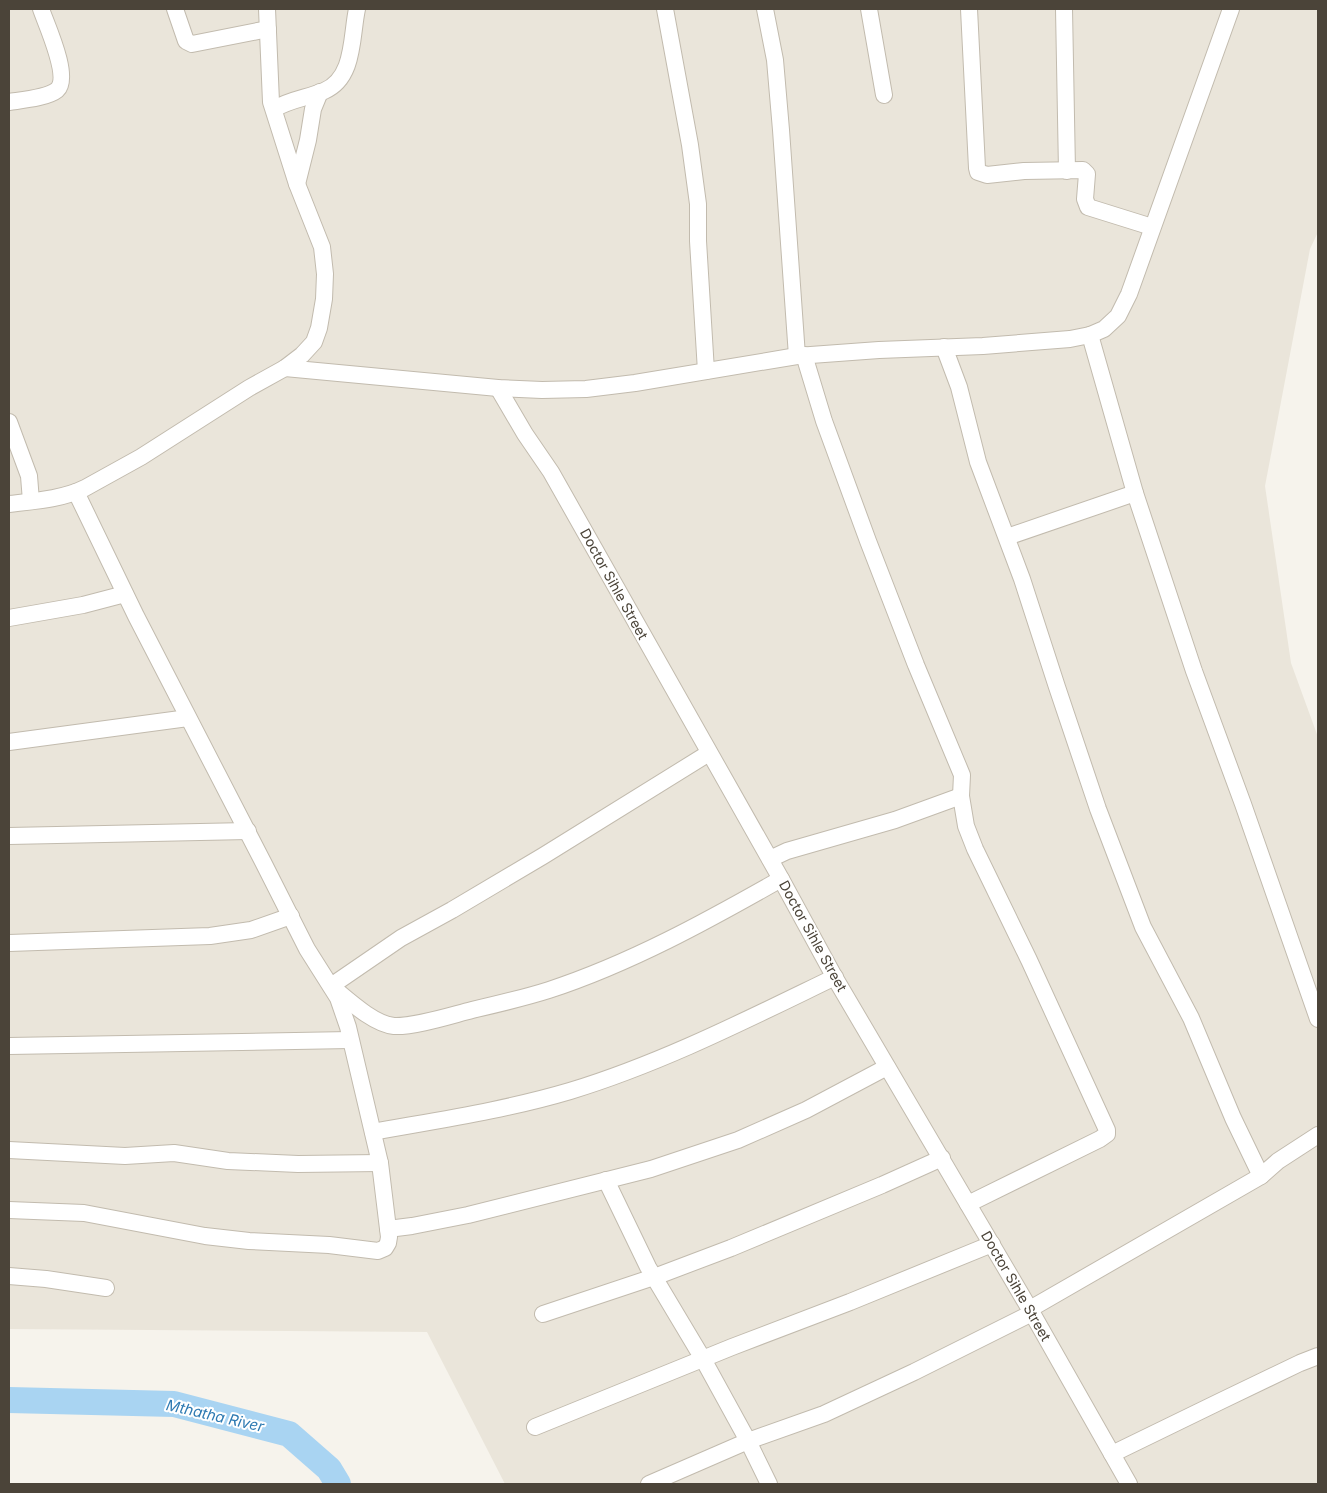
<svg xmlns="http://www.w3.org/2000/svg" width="1327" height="1493" font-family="Inter,sans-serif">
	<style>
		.residential { fill: #eae5da }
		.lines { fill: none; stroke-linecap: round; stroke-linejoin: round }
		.river { stroke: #a9d4f2; stroke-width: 26 }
		.minor-casing { stroke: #c2bbae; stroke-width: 18 }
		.minor { stroke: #fff; stroke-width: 16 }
		.labels { text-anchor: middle; stroke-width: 4; stroke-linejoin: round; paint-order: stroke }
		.street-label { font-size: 14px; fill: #4b4439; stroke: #fff }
		.water-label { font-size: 15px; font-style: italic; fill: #2e7ab2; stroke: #fff }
	</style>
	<rect width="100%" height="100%" fill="#f6f3ec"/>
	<polygon class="residential" points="9,9 1318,9 1318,232 1310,249 1265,486 1291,663 1318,737 1318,1484 505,1484 427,1332 9,1329"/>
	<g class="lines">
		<polyline class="river" points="9,1400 174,1404 289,1434 329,1469 338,1484"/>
		<defs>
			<g id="minor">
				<polyline points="175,9 186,41 192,44 268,29"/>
				<polyline points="665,9 690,145 698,204 698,241 706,371"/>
				<polyline points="765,9 775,60 781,130 797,356"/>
				<polyline points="869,9 884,95"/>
				<polyline points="969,9 977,168 978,172 987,175 1024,171 1083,170 1087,174 1085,199 1088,207 1152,227"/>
				<polyline points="1064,9 1067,171"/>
				<path d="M9,102C22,100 47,98 57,90C71,77 46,24 41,9"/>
				<path d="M274,109C291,99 307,98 324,91C355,78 351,36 357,9"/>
				<polyline points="297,184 308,140 313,109 320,92"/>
				<polyline points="1090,335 1135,493 1194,671 1243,804 1318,1019"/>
				<polyline points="944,347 959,387 978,462 1022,579 1057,687 1098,809 1143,927 1191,1018 1233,1118 1261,1176"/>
				<polyline points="804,355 824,421 868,541 916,665 962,775 961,796 966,826 975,849 1029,960 1107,1130 1107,1134 1100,1139 968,1204"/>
				<polyline points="285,368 498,388 542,390 586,389 635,383 797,356 879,350 983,346 1070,339 1090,335 1104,329 1118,316 1129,294 1231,9"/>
				<polyline points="498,388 525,434 551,472 781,879 835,978 1032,1313 1129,1484"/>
				<polyline points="9,422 29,476 31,501"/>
				<path d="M9,504C34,501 63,499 85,488L141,457L249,388L285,368L302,355L314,342L319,328L324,299L325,274L322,247L297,184L271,102L267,9"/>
				<polyline points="1007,537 1135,493"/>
				<polyline points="9,618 83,605 125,594"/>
				<polyline points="9,742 188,718"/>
				<path d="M709,753L543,856L452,910L401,938L331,986C347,999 373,1024 394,1026C415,1027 452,1015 472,1010C498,1004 524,998 549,990C631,963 707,921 781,879"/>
				<polyline points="9,836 248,831"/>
				<polyline points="770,859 787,851 895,820 961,796"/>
				<polyline points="9,943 210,936 251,930 291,916"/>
				<polyline points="9,1046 350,1040"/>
				<path d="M373,1132C439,1120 506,1110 570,1091C662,1063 748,1019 835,977"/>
				<polyline points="9,1150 125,1156 174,1153 228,1161 298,1164 380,1163"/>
				<polyline points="606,1180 648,1267 703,1359 748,1441 769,1484"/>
				<polyline points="9,1210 84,1213 205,1236 249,1241 329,1245 378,1251 385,1248 388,1243 389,1237 380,1163 348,1027 338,998 307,949 263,862 136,616 76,492"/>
				<polyline points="388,1229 412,1226 468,1215 651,1169 738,1140 806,1110 887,1067"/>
				<polyline points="9,1276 46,1279 106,1288"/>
				<polyline points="1030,1309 1261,1176 1278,1161 1318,1135"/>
				<polyline points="543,1314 657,1276 731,1248 882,1185 942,1158"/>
				<polyline points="535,1427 732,1347 850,1302 992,1244"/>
				<polyline points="1112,1454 1223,1400 1300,1363 1318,1356"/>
				<polyline points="649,1484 748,1441 824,1414 914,1372 1032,1313"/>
			</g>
		</defs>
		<use href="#minor" class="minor-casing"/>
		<use href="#minor" class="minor"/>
	</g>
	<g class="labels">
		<g class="street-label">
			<text transform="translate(614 584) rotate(61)" y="5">Doctor Sihle Street</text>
			<text transform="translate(813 936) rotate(61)" y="5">Doctor Sihle Street</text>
			<text transform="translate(1016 1286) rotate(60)" y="5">Doctor Sihle Street</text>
		</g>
		<g class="water-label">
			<text transform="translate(215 1416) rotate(13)" y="5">Mthatha River</text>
		</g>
	</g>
	<rect width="1327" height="1493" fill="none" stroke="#4b4439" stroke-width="20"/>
</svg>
